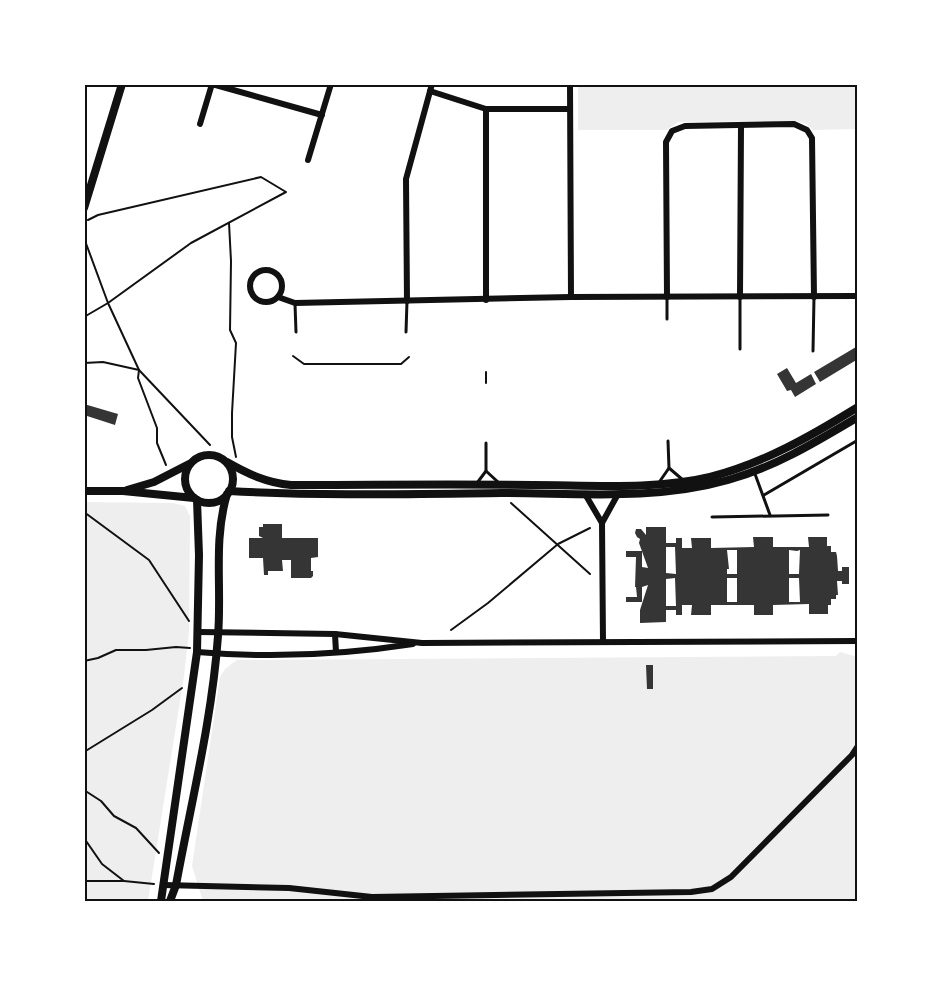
<svg xmlns="http://www.w3.org/2000/svg" width="942" height="985" font-family="Bitter,serif">
	<style>
		.green { fill: #eee }
		.building { fill: #353535; fill-rule: evenodd }
		.lines { fill: none; stroke-linecap: round; stroke-linejoin: round }
		.path { stroke: #111; stroke-width: 2 }
		.service { stroke: #111; stroke-width: 3 }
		.minor { stroke: #111; stroke-width: 6 }
		.tertiary { stroke: #111; stroke-width: 8 }
		.secondary { stroke: #111; stroke-width: 8 }
		.neatline { fill: none; stroke: #111; stroke-width: 2 }
	</style>
	<rect width="100%" height="100%" fill="#fff"/>
	<g class="green">
		<polygon points="578,84 858,84 858,129 813,130 806,124 797,121 678,122 667,130 578,130"/>
		<polygon points="84,502 173,503 185,506 190,516 189,632 184,676 148,901 84,901"/>
		<polygon points="840,652 858,657 858,901 203,901 192,866 220,677 225,669 237,660 836,656"/>
	</g>
	<g class="building">
		<polygon points="856,347 858,351 858,359 820,382 814,372"/>
		<polygon points="787,368 796,383 811,374 816,384 795,397 791,390 787,391 777,374"/>
		<polygon points="84,404 118,414 115,425 84,415"/>
		<polygon points="263,524 282,524 282,538 318,538 318,557 311,558 311,571 313,571 313,576 311,578 291,578 291,560 282,560 283,571 268,571 268,575 264,575 263,558 249,558 249,538 263,538 259,536 259,527 263,527"/>
		<path d="M646,527H666V543H676V538H682V548H692L691,538H711V548L754,547L753,537H773V547H809L808,537H827V546H831V552H836L837,556L838,571H842V567H849V584H842V581H837L838,595H836V599H831V605H828V614H809V604L773,605V615H754V605H711V615H691L692,605H682V615H676V610H666V622L640,623V610L648,585L642,587V602H626V597H637L636,587H635L636,557H626V551H642V567L648,568L639,543L640,539L637,537L635,533L636,529H641L646,535ZM666,547H675L676,574L666,573ZM727,550H737V574H727V569H729ZM789,550L797,551L800,550L799,574H789ZM675,578L676,606H666V579ZM727,578H737V602H727ZM789,578H799L800,602H789Z"/>
		<polygon points="646,665 653,665 653,689 647,689"/>
	</g>
	<g class="lines">
		<g class="path">
			<polyline points="88,220 98,215 261,177 286,192 191,243 108,303 139,370 210,445"/>
			<polyline points="229,223 231,261 230,330 236,343 232,413 232,437 236,457"/>
			<polyline points="84,238 108,303 84,317"/>
			<polyline points="293,356 304,364 401,364 409,357"/>
			<polyline points="84,363 103,362 139,370 138,378 157,428 157,443 166,465"/>
			<polyline points="486,372 486,383"/>
			<polyline points="511,503 590,574"/>
			<polyline points="84,512 149,560 189,621"/>
			<polyline points="451,630 488,603 558,544 590,528"/>
			<polyline points="84,661 98,658 116,650 146,650 176,647 190,648"/>
			<polyline points="84,752 152,710 182,688"/>
			<polyline points="84,790 101,801 114,816 136,828 159,853"/>
			<polyline points="84,838 102,864 124,881"/>
			<polyline points="84,881 124,881 154,884"/>
		</g>
		<g class="service">
			<polyline points="667,297 667,319"/>
			<polyline points="295,304 296,332"/>
			<polyline points="406,332 407,301"/>
			<polyline points="740,349 740,297"/>
			<polyline points="813,351 814,297"/>
			<polyline points="669,468 683,480"/>
			<polyline points="486,471 498,482"/>
			<polyline points="755,474 770,515"/>
			<polyline points="660,481 669,468 668,441"/>
			<polyline points="477,483 486,471 486,443"/>
			<polyline points="764,495 858,440"/>
			<polyline points="712,517 828,515"/>
		</g>
		<g class="minor">
			<polyline points="570,84 571,297"/>
			<polyline points="430,91 486,109 570,109"/>
			<polyline points="486,109 486,300"/>
			<polyline points="200,124 212,84 322,115"/>
			<polyline points="308,160 331,84"/>
			<circle cx="266" cy="286" r="16"/>
			<polyline points="278,297 295,303 571,297 858,296"/>
			<polyline points="667,297 666,142 672,131 685,126 794,124 807,130 812,138 814,297"/>
			<polyline points="740,297 741,126"/>
			<polyline points="407,301 406,179 432,84"/>
			<polyline points="585,494 602,523"/>
			<polyline points="198,632 335,634 422,643 858,641"/>
			<polyline points="335,634 336,652"/>
			<polyline points="603,642 602,523 618,494"/>
			<path d="M197,652C268,658 342,655 413,644"/>
			<polyline points="163,885 289,888 372,897 691,892 712,889 731,877 852,755 858,746"/>
		</g>
		<g class="tertiary">
			<polyline points="84,208 122,84"/>
			<polyline points="161,901 197,652 199,555 197,500"/>
			<path d="M170,901L176,885C191,803 212,720 218,636C222,588 213,541 227,494"/>
		</g>
		<g class="secondary">
			<circle cx="209" cy="479" r="24"/>
			<path d="M227,462C248,474 267,483 291,485C372,485 452,484 533,485C588,485 657,490 710,477C764,463 811,436 858,407"/>
			<polyline points="127,490 154,482 189,464"/>
			<polyline points="84,491 123,491 194,498"/>
			<path d="M229,491C320,496 411,494 502,493C577,493 655,501 728,480C775,467 816,442 858,417"/>
		</g>
	</g>
	<rect width="942" height="985" fill="none" stroke="#ffffff" stroke-width="171"/>
	<rect x="86" y="86" width="770" height="814" class="neatline"/>
</svg>
